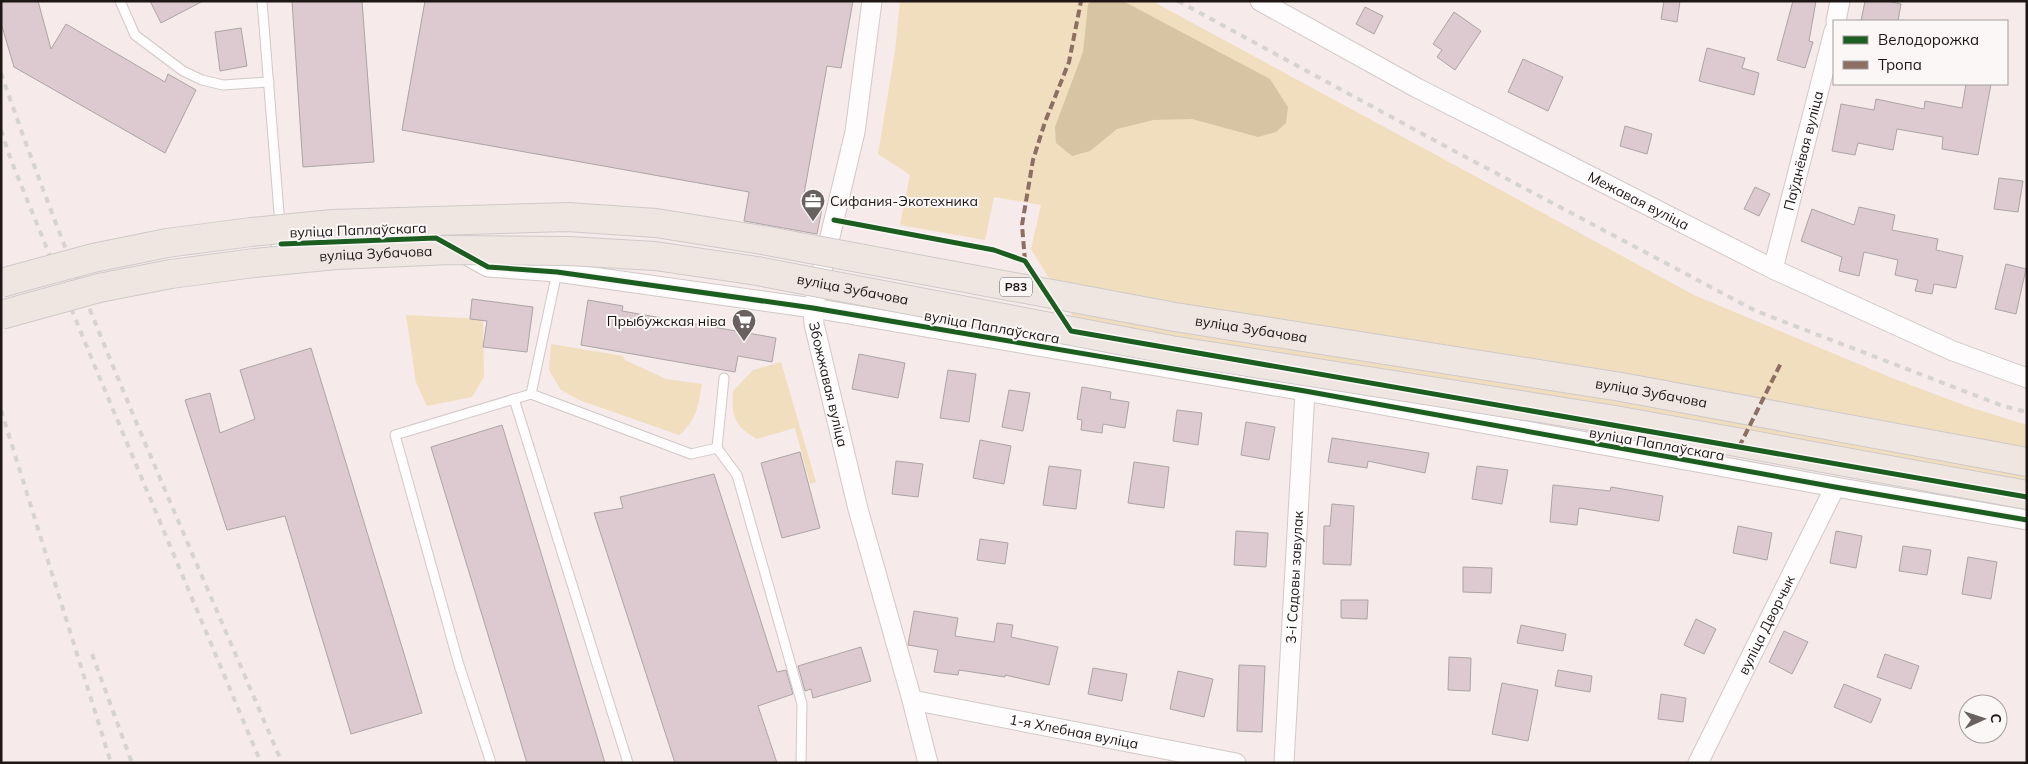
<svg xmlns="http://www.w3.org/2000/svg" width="2028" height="764" font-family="Mulish,sans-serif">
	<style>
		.green { fill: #f0debf }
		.forest { fill: #d7c4a2 }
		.building { fill: #dccad0; stroke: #aca4a5 }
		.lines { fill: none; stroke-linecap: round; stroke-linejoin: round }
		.lane-casing { stroke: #d2c8c8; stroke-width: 11 }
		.street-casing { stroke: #d2c8c8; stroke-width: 21 }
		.lane { stroke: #fefcfc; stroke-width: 9 }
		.street { stroke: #fefcfc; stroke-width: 19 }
		.rail { stroke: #d7d3d2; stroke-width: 4; stroke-dasharray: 6 6; stroke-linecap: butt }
		.highway-bridge-casing { stroke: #cfc9c9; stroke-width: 30; stroke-linecap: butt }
		.highway-bridge { stroke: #f0e6e1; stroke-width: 28 }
		.quiet { stroke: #8d6e63; stroke-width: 4; stroke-dasharray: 8 4; stroke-linecap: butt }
		.cycleway-casing { stroke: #fcf7f7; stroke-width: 8 }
		.cycleway { stroke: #1b5e20; stroke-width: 5 }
		.labels { text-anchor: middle; stroke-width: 4; stroke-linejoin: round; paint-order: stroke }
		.shield { fill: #fcf7f7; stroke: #605a59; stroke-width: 1 }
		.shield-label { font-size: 12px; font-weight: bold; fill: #1d1615 }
		.street-label { font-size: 14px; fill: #1d1615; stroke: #fcf7f7 }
		.poi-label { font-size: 14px; fill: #1d1615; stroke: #fcf7f7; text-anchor: start }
	</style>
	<rect width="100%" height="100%" fill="#f6eaea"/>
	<g class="green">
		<polygon points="900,1 1152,1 1694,295 1892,378 1969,407 2027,425 2027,487 1078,325 1031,249 1041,205 994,197 985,240 900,225 910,175 878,154 895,51"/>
		<polygon points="406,315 483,319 484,377 472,397 427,406 416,382"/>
		<path d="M551,344L623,356L625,360L666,379L702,384C698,406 697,420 679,435L579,400L561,390L549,370Z"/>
		<path d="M781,362L816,482L810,484L795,428L757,439C733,425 732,417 733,391L753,370Z"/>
	</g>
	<polygon class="forest" points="1092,1 1123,1 1270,79 1288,107 1286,123 1276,132 1258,137 1192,119 1153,120 1117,129 1090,151 1072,156 1056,143 1055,127 1083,52 1088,4"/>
	<g class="building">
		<polygon points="1,1 38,1 51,49 66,24 165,82 168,74 196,90 165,153 14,67 1,23"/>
		<polygon points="150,1 203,1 161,23"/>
		<polygon points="292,1 362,1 374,162 303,167"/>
		<polygon points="425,1 853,1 841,68 827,66 802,205 822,209 817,234 744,221 749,192 402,130"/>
		<polygon points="1664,1 1680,1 1677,22 1661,19"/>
		<polygon points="1793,1 1816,1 1809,41 1813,42 1805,68 1777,60"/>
		<polygon points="1865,1 1887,1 1901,4 1898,21 1861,21"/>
		<polygon points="1365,7 1383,16 1374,34 1356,24"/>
		<polygon points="1454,12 1481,31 1455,70 1437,57 1442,50 1433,44"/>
		<polygon points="241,28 247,66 220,71 215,32"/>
		<polygon points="1707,48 1745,58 1742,68 1759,73 1754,95 1699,81"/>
		<polygon points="1523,59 1563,77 1548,111 1508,92"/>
		<polygon points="1966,84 1991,84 1978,155 1942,149 1943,137 1897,129 1893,150 1858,143 1855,155 1832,151 1841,104 1874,110 1876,99 1924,109 1925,101 1962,108"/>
		<polygon points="1625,126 1652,134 1647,154 1620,146"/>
		<polygon points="1999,178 2023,181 2018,212 1994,209"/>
		<polygon points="1755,187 1770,194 1759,216 1744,209"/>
		<polygon points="1859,207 1895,215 1892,230 1938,239 1936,250 1963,256 1956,288 1934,284 1932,294 1915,291 1918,280 1895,275 1898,260 1864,252 1859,276 1839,271 1842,257 1801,241 1812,209 1854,225"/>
		<polygon points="2006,264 2026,269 2016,314 1995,309"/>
		<polygon points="472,299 533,307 527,352 483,347 487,321 470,319"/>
		<polygon points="588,300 623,306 622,311 776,338 772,362 738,356 735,372 581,345"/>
		<polygon points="311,348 422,713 351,734 285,516 227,530 185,400 210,393 220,433 255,419 240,370"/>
		<polygon points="859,354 905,363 898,398 852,389"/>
		<polygon points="948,370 976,374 969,422 940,418"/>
		<polygon points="1082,387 1111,392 1110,399 1129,402 1125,428 1103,424 1102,433 1081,430 1082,420 1077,419"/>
		<polygon points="1009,390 1030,393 1023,431 1002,427"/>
		<polygon points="1177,410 1202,413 1198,445 1173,441"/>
		<polygon points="1246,422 1275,427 1269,460 1241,455"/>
		<polygon points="502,425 605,763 527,763 431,447"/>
		<polygon points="1332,438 1429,453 1425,473 1368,461 1367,468 1328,462"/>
		<polygon points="980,440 1011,446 1004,484 973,478"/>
		<polygon points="800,452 820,528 782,538 761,463"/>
		<polygon points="896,461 923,464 918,497 892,494"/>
		<polygon points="1134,462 1169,467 1164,508 1128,503"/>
		<polygon points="1049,466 1081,470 1076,509 1043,505"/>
		<polygon points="1477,466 1508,470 1502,504 1472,499"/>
		<polygon points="714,474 777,672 786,670 793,694 758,706 777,763 675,763 594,513 623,508 620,497"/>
		<polygon points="1553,485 1610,491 1611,487 1663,496 1659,521 1579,508 1577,525 1550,522"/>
		<polygon points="1332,504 1354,506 1351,565 1323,564 1324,526 1330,526"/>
		<polygon points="1738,526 1772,533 1767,560 1733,553"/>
		<polygon points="1236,531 1268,533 1266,567 1234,565"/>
		<polygon points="1836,531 1862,536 1856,568 1830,563"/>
		<polygon points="980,539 1008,543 1005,564 977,560"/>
		<polygon points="1903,546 1931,550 1927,575 1899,571"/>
		<polygon points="1968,557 1997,562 1991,599 1962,594"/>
		<polygon points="1463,567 1492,568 1491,593 1463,592"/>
		<polygon points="1341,600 1368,600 1367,619 1341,618"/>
		<polygon points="914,611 958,618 955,636 994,642 997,623 1013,625 1011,637 1058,647 1049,685 1005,675 1005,677 959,670 958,675 934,672 938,650 908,645"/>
		<polygon points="1696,619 1716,629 1704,654 1684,645"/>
		<polygon points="1521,625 1566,634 1563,651 1517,643"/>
		<polygon points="1784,631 1808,642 1792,674 1769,662"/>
		<polygon points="861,647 871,681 813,698 811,689 805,691 798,666"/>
		<polygon points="1885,654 1919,666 1911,689 1877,677"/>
		<polygon points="1449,657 1471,658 1470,691 1448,690"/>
		<polygon points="1239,665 1265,666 1262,732 1237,731"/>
		<polygon points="1093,668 1127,674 1122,701 1088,694"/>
		<polygon points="1558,670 1592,676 1590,692 1555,686"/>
		<polygon points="1178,671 1213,679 1204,717 1170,709"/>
		<polygon points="1502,683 1538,690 1528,741 1492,734"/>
		<polygon points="1844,684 1881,699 1871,723 1834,707"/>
		<polygon points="1661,694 1686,698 1683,722 1658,719"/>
	</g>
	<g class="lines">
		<defs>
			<g id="lane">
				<polyline points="120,1 135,35 183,71 202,80 223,85 269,82"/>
				<polyline points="262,1 280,225"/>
				<polyline points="531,394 691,454 717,448 737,475 802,704 801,763"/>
				<polyline points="514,399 628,763"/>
				<polyline points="717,448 724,378"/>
				<polyline points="491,763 459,665 395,435 531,394 557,272"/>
			</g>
			<g id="street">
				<path id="s1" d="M872,1L855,132L813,308L814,324L858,509L912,700L928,763"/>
				<path id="s2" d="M1260,1L1417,88L1773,269L1953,351L2027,378"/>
				<polyline points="1836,21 1840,1"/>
				<polyline points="281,244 344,242"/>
				<polyline points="461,252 488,267 557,272 813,308 1305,391 1835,487 2027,520"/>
				<path id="s3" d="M1773,269L1834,31"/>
				<path id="s4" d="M912,700L1236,763"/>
				<path id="s5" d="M1284,763L1305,391"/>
				<path id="s6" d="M1698,763L1835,487"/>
			</g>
		</defs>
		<use href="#lane" class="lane-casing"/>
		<use href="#street" class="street-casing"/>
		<use href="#lane" class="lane"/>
		<use href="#street" class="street"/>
		<g class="rail">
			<polyline points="1178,1 1443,145 1756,311 2003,406 2027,412"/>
			<path d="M1,73C82,308 185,534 282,763"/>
			<polyline points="1,130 11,160 91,357 261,763"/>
			<polyline points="1,410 111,763"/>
			<polyline points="92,654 132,763"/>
		</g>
		<defs>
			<g id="highway-bridge">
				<path id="s7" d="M1,283L93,258L167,243L251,232L332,224L567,217L656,223L762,240L1175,317L1621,387L2027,462"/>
				<path id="s8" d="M1,315L99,288L171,274L254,263L336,255L450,250L568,251L655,256L757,271L1171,350L1615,420L2027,495"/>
			</g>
		</defs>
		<use href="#highway-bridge" class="highway-bridge-casing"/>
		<use href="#highway-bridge" class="highway-bridge"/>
		<g class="quiet">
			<polyline points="1025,261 1022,225 1033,160 1045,122 1069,62 1081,1"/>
			<polyline points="1739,447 1781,363"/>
		</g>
		<defs>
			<g id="cycleway">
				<polyline points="834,220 994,250 1025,261 1071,331 2027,497"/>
				<polyline points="281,244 436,238 488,267 557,272 813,308 1305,391 1835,487 2027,520"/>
			</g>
		</defs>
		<use href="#cycleway" class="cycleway-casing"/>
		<use href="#cycleway" class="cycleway"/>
	</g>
	<defs>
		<symbol id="office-pin" viewBox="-11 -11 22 30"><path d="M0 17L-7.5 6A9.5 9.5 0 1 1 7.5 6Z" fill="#696060" stroke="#fcf7f7"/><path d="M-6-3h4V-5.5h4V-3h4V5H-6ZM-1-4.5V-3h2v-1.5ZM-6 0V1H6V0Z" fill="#fff"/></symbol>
		<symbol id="supermarket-pin" viewBox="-11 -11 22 30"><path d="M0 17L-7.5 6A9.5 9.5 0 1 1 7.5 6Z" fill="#696060" stroke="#fcf7f7"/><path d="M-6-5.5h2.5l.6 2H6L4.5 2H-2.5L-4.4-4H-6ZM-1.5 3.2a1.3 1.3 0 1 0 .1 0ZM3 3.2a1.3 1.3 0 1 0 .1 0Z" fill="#fff"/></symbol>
	</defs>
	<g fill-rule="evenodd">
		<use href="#office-pin" x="799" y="187" width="28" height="38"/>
		<use href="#supermarket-pin" x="730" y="307" width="28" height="38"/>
	</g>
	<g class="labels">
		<rect class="shield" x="1000" y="277.5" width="32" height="19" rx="4"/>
		<g class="shield-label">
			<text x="1016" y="291">Р83</text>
		</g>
		<g class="street-label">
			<text dy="5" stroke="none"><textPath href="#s3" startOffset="122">Паўднёвая вуліца</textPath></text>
			<text dy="5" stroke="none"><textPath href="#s2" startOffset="428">Межавая вуліца</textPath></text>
			<text transform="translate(358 230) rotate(-2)" y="5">вуліца Паплаўскага</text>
			<text dy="5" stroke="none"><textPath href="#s8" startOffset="381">вуліца Зубачова</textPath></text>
			<text dy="5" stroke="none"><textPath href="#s8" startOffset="861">вуліца Зубачова</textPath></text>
			<text transform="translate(992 327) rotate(10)" y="5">вуліца Паплаўскага</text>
			<text dy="5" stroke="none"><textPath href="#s7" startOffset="1266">вуліца Зубачова</textPath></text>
			<text dy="5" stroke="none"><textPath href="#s1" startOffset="391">Збожжавая вуліца</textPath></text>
			<text dy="5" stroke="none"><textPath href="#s7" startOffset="1671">вуліца Зубачова</textPath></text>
			<text transform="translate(1657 444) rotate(10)" y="5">вуліца Паплаўскага</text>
			<text dy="5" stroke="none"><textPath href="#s5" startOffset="186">3-і Садовы завулак</textPath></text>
			<text dy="5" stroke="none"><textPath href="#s6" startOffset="154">вуліца Дворчык</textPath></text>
			<text dy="5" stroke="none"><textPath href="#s4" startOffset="165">1-я Хлебная вуліца</textPath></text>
		</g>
		<g class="poi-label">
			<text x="830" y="206">Сифания-Экотехника</text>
			<text x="726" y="326" text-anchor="end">Прыбужская ніва</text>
		</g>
	</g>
	<rect width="2028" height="764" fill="none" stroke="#1d1615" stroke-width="5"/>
	<rect x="1833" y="20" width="175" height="65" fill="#fcf7f7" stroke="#a39d9d"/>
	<rect x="1843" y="36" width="25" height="8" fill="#1b5e20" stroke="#a39d9d"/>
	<text x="1878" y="45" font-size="15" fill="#1d1615">Велодорожка</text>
	<rect x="1843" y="61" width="25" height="8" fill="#8d6e63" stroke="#a39d9d"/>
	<text x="1878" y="70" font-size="15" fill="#1d1615">Тропа</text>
	<g transform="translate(1983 719) rotate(87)"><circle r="24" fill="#fcf7f7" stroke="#a39d9d"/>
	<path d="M0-4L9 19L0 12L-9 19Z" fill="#696060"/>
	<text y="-8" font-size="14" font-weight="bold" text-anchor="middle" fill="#1d1615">С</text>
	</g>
</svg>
